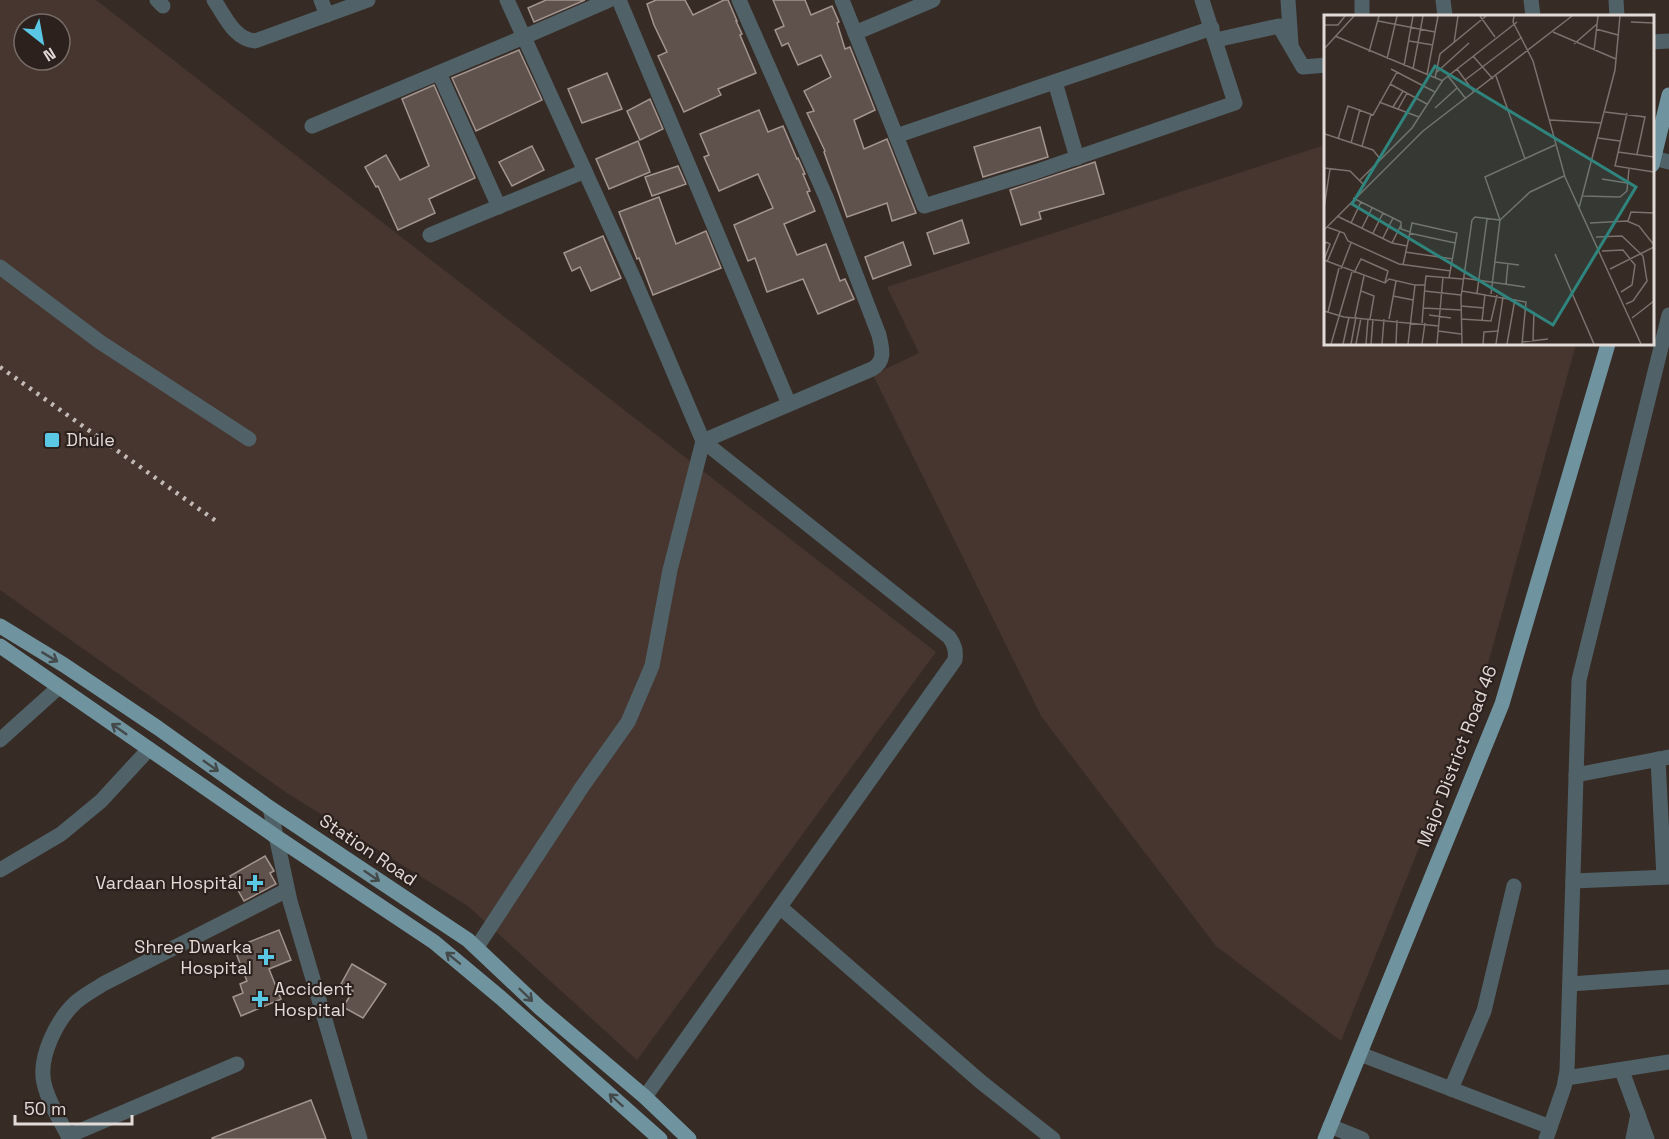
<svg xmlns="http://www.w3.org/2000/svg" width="1669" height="1139" font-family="'Space Grotesk',sans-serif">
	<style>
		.built { fill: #47362f; fill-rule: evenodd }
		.building { fill: #5f524d; stroke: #a2948e; stroke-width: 1.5 }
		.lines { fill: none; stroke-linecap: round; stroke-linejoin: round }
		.minor { stroke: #506267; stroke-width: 15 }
		.major { stroke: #6f949f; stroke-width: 15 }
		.rail { stroke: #c4bbb8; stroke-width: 4.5; stroke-dasharray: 3 6; stroke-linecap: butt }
		.oneway { stroke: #44494a }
		.poi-dot { fill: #5ac8e5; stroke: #2d211d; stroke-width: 2 }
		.labels { text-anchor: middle; stroke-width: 4.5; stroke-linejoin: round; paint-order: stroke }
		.poi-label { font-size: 18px; fill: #e2dad7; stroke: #2d211d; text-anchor: start }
		.street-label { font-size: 18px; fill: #e2dad7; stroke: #2d211d }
		.inset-road { fill: none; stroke: #7b716d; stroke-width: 1.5 }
		.view { fill: #2f857e; fill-opacity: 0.15; stroke: #2f857e; stroke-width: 3 }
		.inset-edge { fill: none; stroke: #e2dad7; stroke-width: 3 }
	</style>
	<rect width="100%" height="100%" fill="#372b26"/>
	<g class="built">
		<path d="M0,0H96L936,652L637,1060L468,906L287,793L0,590ZM24,24H60V60H24Z"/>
		<polygon points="1325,145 1326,344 1576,344 1477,704 1341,1041 1216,946 1041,716 873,375 919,353 887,287"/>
	</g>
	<g class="building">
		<polygon points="546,0 585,0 534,22 528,8"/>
		<polygon points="656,0 685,0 693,15 724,0 728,0 737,21 736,21 742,34 740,35 756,73 718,89 721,95 684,112 658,56 667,52 654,25 647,4"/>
		<polygon points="773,0 805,0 811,15 832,6 839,22 837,23 845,49 850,47 875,110 854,120 864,149 887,139 916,213 892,221 887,203 847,217 824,152 825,151 807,113 814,111 804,91 831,77 821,55 798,65 788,43 782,46 775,30 784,26"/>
		<polygon points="519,50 542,100 476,131 452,78"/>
		<polygon points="607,73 622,109 582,123 568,89"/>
		<polygon points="434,85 475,178 429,199 435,213 398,230 378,186 376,187 365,167 386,155 400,180 429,166 402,99"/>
		<polygon points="650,99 663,129 640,140 627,111"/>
		<polygon points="759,110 768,132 783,126 797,159 798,158 805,174 803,174 810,191 807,192 815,211 784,224 797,255 826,244 840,281 845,279 854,299 818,314 803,279 767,292 755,258 748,261 734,225 773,208 758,174 719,191 704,157 709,155 700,134"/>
		<polygon points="1040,127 1048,157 983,177 974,147"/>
		<polygon points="638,141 650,172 609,189 596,159"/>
		<polygon points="532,146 544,170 512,186 499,162"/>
		<polygon points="1095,162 1104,194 1039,212 1041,219 1021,225 1010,190"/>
		<polygon points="678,166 686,184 652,196 645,177"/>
		<polygon points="659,197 676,244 706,231 721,268 653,295 639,258 637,259 619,212"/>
		<polygon points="962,220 969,243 934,254 927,233"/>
		<polygon points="603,236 621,278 591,291 580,267 572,271 564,253"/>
		<polygon points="903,242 911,265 873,279 865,257"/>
		<polygon points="265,856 274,871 270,873 276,884 244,901 230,876"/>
		<polygon points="279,930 291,960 269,969 281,999 241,1016 233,997 243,993 240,984 247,981 234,948"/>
		<polygon points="352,964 386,984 363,1018 343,1007 353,991 341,984"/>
		<polygon points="311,1100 326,1139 212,1139 212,1138"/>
	</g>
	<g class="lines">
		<g class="minor">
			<polyline points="157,0 163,6"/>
			<path d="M214,0C225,16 234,39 255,41L368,0"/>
			<polyline points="321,0 327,15"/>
			<polyline points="619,0 789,404"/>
			<polyline points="842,0 924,206 1035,172 1235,103 1202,0"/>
			<polyline points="1288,0 1291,44"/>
			<polyline points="1362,0 1362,16"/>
			<polyline points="1443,0 1445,16"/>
			<polyline points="1531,0 1533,16"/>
			<polyline points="1616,0 1617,16"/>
			<polyline points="855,33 933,0"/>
			<polyline points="1216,40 1279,26 1303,67 1326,65"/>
			<polyline points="1652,42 1669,41"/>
			<polyline points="439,73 499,207"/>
			<polyline points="1055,82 1077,158"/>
			<polyline points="312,126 524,37 609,0"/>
			<polyline points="896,136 1212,28"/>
			<polyline points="1654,158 1669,162"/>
			<polyline points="430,235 585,171"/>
			<polyline points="0,267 100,342 249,439"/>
			<polyline points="0,740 59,687"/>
			<polyline points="1658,759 1664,877"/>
			<polyline points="1576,775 1669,757"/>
			<polyline points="270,808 290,901 360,1139"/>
			<polyline points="0,870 61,834 101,801 149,749"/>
			<polyline points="1573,881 1669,877"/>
			<polyline points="780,907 981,1082 1053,1139"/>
			<polyline points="477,947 582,787 628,722 652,666 670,570 703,441 634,279 507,0"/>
			<polyline points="1570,984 1669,977"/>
			<polyline points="1360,1054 1550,1127"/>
			<polyline points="1622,1071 1647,1139"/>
			<polyline points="1566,1078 1669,1062"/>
			<polyline points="1451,1089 1484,1011 1514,886"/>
			<path d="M645,1097L955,660C956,651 955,645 949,637L703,441L872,369C886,361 882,349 879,335L826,197L739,0"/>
			<polyline points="1330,1126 1362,1139"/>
			<polyline points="68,1136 237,1064"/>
			<path d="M70,1139C61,1122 48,1102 44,1083C38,1057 57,1020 75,1003C83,996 94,990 103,984L287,890"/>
			<polyline points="1546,1139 1564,1087 1567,1071 1579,680 1669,315"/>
			<polyline points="1633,1139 1638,1114"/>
		</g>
		<g class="major">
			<polyline points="1652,165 1669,95"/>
			<polyline points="0,626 64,665 158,728 270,808 468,940 540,1008 645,1097 689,1139"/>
			<polyline points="0,646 275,836 434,942 501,998 660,1139"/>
			<polyline points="1325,1139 1502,704 1608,344"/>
		</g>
		<polyline class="rail" points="0,367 216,521"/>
	</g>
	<defs><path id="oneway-shaft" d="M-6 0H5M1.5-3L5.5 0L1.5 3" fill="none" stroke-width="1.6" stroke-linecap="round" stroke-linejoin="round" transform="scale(1.5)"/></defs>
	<g class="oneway">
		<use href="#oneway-shaft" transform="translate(50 657) rotate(31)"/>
		<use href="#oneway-shaft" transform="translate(119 729) rotate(-145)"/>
		<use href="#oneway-shaft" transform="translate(211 766) rotate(35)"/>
		<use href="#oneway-shaft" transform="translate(372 876) rotate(34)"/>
		<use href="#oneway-shaft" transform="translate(453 958) rotate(-141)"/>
		<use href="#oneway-shaft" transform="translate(526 995) rotate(44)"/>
		<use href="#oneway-shaft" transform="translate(616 1100) rotate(-138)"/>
	</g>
	<g class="poi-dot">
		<rect x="44" y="432" width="16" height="16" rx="3"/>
		<path d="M252 874h6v6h6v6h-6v6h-6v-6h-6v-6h6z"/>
		<path d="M263 948h6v6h6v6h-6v6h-6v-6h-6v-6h6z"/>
		<path d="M257 990h6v6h6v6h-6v6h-6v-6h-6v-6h6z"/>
	</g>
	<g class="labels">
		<g class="poi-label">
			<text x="66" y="446">Dhule</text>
			<text x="242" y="889" text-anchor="end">Vardaan Hospital</text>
			<text x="252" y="953" text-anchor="end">Shree Dwarka<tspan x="252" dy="21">Hospital</tspan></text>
			<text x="274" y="995">Accident<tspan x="274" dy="21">Hospital</tspan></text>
		</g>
		<g class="street-label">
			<text transform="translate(1457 756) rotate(-69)" y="6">Major District Road 46</text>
			<text transform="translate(368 850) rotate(34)" y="6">Station Road</text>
		</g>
	</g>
	<g transform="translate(1324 15)">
		<rect width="330" height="330" fill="#372b26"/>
		<path class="inset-road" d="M156,1L171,22M190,1L189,7L209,46L241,162L317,329M54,6L111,17M307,7L330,8M0,10H14L21,1M272,14L294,20M229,17L292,44M11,21L119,66M85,26L109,30M130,28L134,1M250,29L273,9M0,34L30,1M270,36L274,1M45,37L55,1M149,41L169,64M63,44L73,1M80,51L89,1M67,54L111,77M89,54L99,1M133,54L150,77M113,57L145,28M103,60L114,1M124,61L142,84M172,61L201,144M111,63L116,39L162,1M141,65L198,22M66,69L103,89M55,87L95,102M69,92L79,76M111,93L133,73M74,94L83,78M281,97L321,102L313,139M303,98L291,151L330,157M226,105L278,108M1,119L49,135L57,145M274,123L296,126M14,124L24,91L49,100L73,57M27,128L36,94M38,131L47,99M294,137L330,142M0,153L26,156L41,171M278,164L303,168M36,165L88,113L119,65L193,7M259,181L296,182L303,176L305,153M29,183L77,207V214L86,217M0,193L6,154M255,193L291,55L296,1M13,201L68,228L83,231M304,206L307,197L330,198M27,208L37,187M266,208L303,206L315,211L330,230M3,212L20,218L24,226L75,249L127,256M38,213L48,193M0,215L99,116L248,1M49,218L59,198M85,218L131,228M272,222L298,221L319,241L323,266L309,286L302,289M59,223L69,203M68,228L77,210M0,231L2,227L6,229L0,245M278,236L299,235L311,250L308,270L297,277M81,237L129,244M231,239L270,329M0,245L61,268L65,264L91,270L84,329M3,247L16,216M171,247L195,250M79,250L88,208L133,218L125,263M17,254L27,228M286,254L330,232M30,258L37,244L64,256L61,267M139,263L201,272M182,269L184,248M91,270H101L102,261L139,264M37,276L50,281L46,304M100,276L137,280M138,276L202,287L198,329M153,278L163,204M167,279L176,205L206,177L240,161M69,281L89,285M137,291L160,293M99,293L137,295M0,296L20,302L115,311M4,297L15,253M105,300L127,303M31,302L40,261M308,303L330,286M65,304L72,266M137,304L167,306L173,280M158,306L161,279M98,308L101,270M114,316L137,319M209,326L210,297M198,327L224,324M7,329L28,257M19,329L25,302M27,329L32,302M32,329L37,303M42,329L44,304M47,329L49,304M58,329L60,304M72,329L73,305M98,329L101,308M113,329L119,262M138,329L137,282L148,205L151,202L176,205L161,162L231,130M159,329L160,317L175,316M172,329L179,282M183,329L191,284"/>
		<path class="view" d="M111,51L312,172L229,310L28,189Z"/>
		<rect width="330" height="330" class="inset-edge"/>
	</g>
	<g transform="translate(42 42) rotate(149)"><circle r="28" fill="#2d211d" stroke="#756b67" stroke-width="1.5"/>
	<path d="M0-4.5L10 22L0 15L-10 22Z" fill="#5ac8e5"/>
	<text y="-9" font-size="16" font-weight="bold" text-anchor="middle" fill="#e2dad7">N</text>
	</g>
	<path d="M15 1115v9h117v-9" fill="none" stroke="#e2dad7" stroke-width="3"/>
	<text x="24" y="1115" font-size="18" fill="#e2dad7" stroke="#2d211d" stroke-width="4.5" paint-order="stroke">50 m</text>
</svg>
